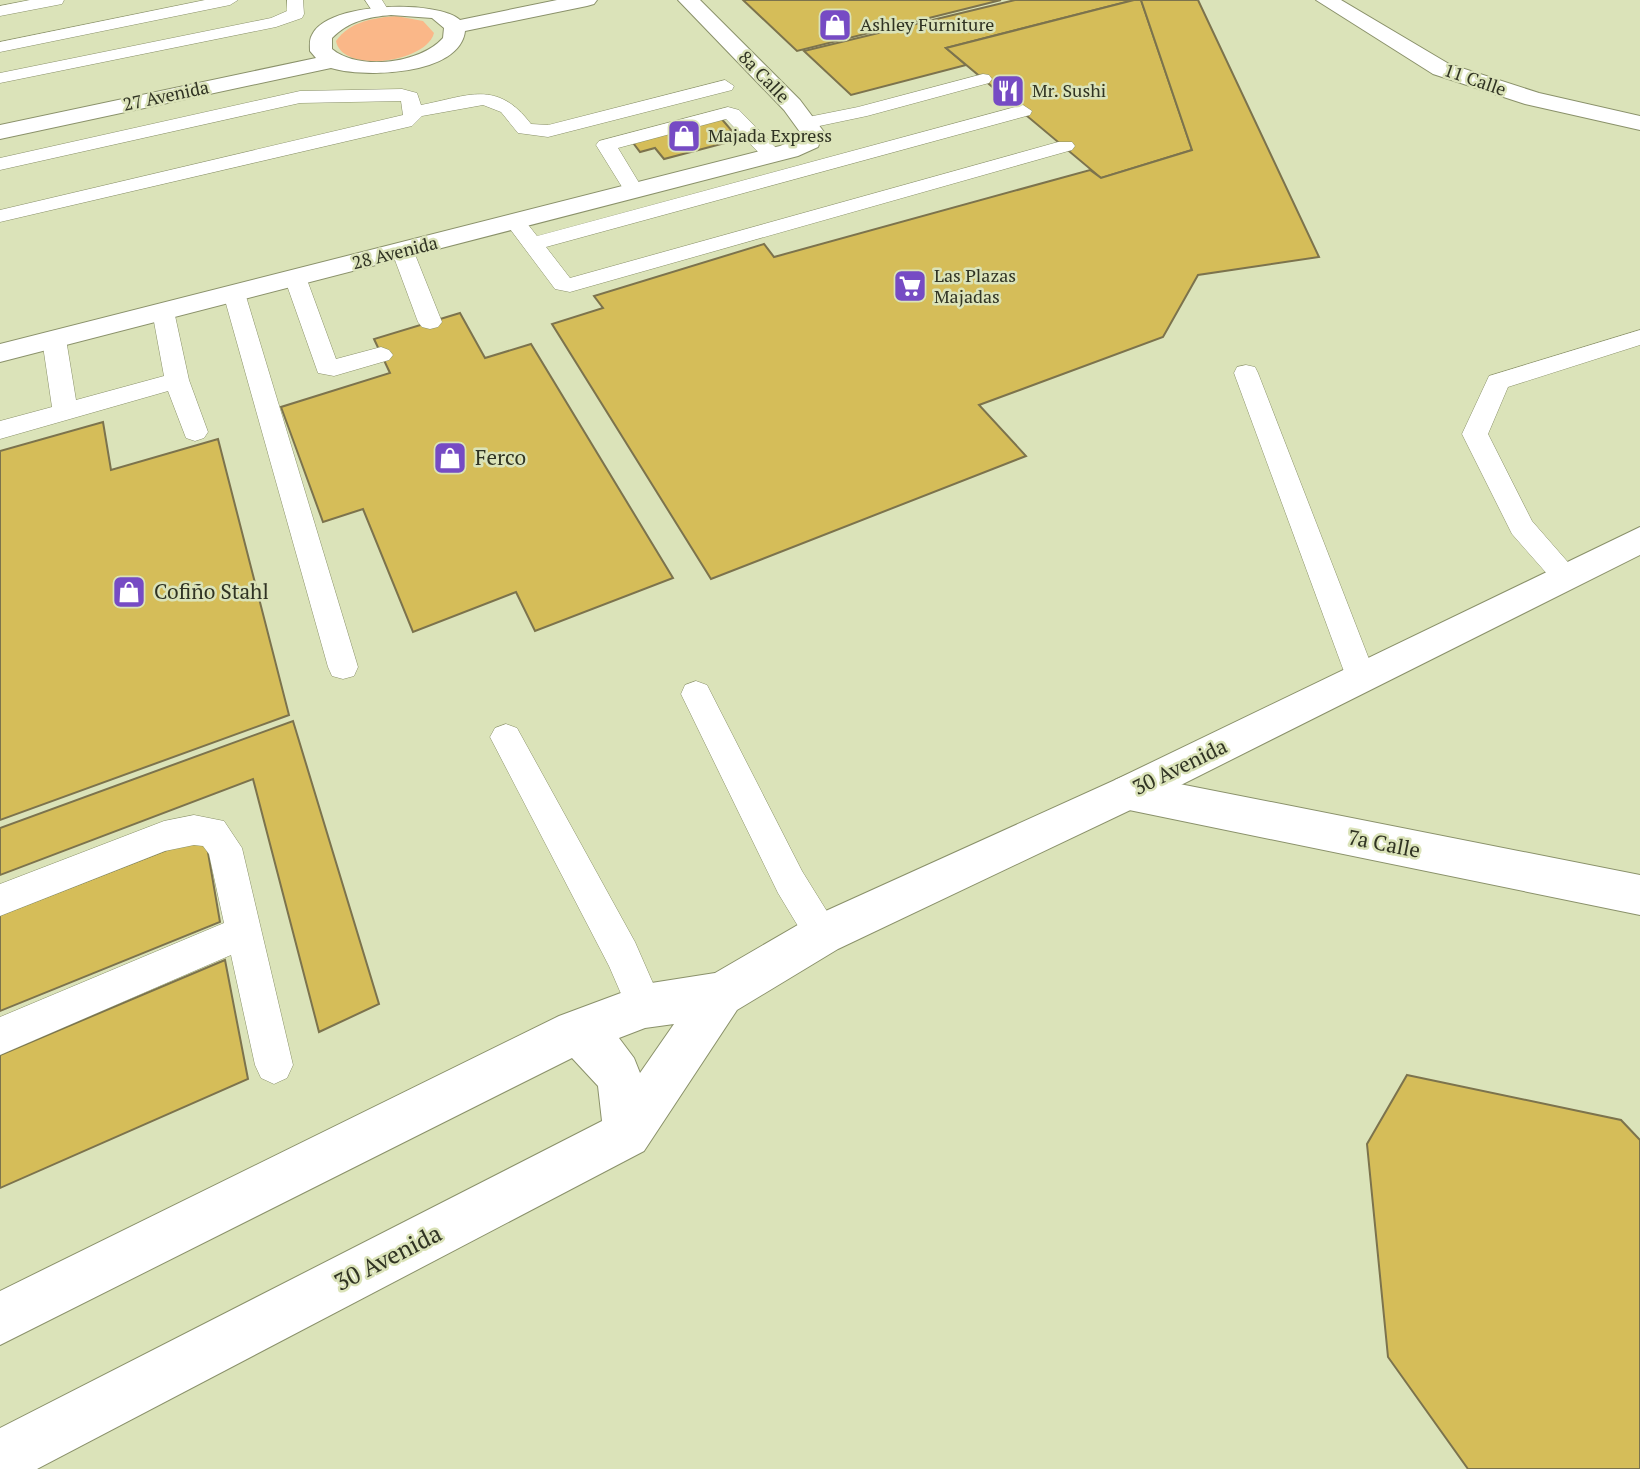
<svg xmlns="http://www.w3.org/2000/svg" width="1640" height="1469" font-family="'PT Serif',serif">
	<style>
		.green { fill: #fab788 }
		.building { fill: #d5bd59; stroke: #7c734d; stroke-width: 2 }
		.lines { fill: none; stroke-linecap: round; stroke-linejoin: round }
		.lane-casing { stroke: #8a916a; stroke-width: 1 }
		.street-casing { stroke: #8a916a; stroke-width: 2 }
		.secondary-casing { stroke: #8a916a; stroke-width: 2 }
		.lane { fill: #fff; fill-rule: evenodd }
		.street { fill: #fff; fill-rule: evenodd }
		.secondary { fill: #fff; fill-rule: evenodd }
		.labels { text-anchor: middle; stroke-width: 5; stroke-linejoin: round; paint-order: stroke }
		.far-poi-label { font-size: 18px; fill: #303323; stroke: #dbe3b9; text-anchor: start }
		.far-street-label { font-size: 18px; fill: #303323; stroke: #dbe3b9 }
		.poi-label { font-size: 21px; fill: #303323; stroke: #dbe3b9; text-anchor: start }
		.street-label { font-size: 21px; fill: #303323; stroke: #dbe3b9 }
		.near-street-label { font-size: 24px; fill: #303323; stroke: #dbe3b9 }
	</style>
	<rect width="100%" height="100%" fill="#dbe3b9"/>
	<path class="green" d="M396,16L423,21L434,33C426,63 342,74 336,41C350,21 374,18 396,16Z"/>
	<g class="building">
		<polygon points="743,0 1001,0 797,51"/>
		<polygon points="1015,0 1134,0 946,48 966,65 851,95 804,51"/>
		<polygon points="1134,0 1141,0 1192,150 1101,178 946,48"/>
		<polygon points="1141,0 1198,0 1319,257 1198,275 1163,337 979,405 1026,456 711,579 552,324 603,308 594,296 764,244 774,257 1090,170 1101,178 1192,150"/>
		<polygon points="720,117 732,131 721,133 729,142 664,159 655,148 640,152 631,140"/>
		<polygon points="460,313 485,358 531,344 673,578 535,631 516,592 413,632 363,509 323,522 281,407 390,373 374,339"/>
		<polygon points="103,422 111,470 218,439 289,715 0,820 0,451"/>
		<polygon points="293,721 379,1004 319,1032 253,779 0,875 0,828"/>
		<polygon points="205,835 220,922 0,1011 0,915"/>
		<polygon points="225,960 248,1079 0,1188 0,1055"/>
		<polygon points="1407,1075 1621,1120 1640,1140 1640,1469 1468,1469 1388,1357 1367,1144"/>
	</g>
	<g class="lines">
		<defs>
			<g id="lane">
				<polygon points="30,0 64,0 62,4 0,16 0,6"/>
				<polygon points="205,0 238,0 230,5 0,52 0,42"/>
				<polygon points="287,0 303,0 304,14 302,18 276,27 0,83 0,73 271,18 287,11"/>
				<polygon points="365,0 382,0 387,8 379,13 373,12"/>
				<polygon points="983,74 989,75 992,79 989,83 867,116 805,129 795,123 798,119 858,107"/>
				<path d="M725,80L734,86L732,90L548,137L518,133L501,112L483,105L422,116L412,126L0,222V210L403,115L401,101L300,103L0,170V158L300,91L402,89L417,93L421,105C468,96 497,79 531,124L548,125Z"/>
				<polygon points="1023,105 1032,111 1030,115 546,247 570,278 1058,142 1072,142 1075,146 1072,150 570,292 555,289 504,221 508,217 522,217 537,236"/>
				<polygon points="728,107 739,110 779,151 782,155 779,159 765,159 726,119 618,148 644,191 641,195 627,195 596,145 599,141"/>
				<polygon points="403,245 411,247 414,252 442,322 438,327 430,329 422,327 418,322 392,252 395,247"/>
				<polygon points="295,270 303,272 306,277 336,359 381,347 389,350 393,355 389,360 334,376 318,373 284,277 287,272"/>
				<polygon points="234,286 242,288 245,293 358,667 354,676 343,679 332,676 328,667 223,293 226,288"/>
				<polygon points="163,304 171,306 174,311 189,380 208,432 204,438 195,441 186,438 168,391 0,439 0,421 52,407 42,339 46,334 54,332 62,334 66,339 76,400 164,376 152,311 155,306"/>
				<polygon points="1640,330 1640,345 1508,387 1488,434 1532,521 1580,576 1576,584 1566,587 1556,584 1512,534 1462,434 1489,376"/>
				<polygon points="1246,365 1255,367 1258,373 1376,677 1372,686 1361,689 1350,686 1346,677 1234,373 1237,367"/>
				<polygon points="696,681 707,685 802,871 841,934 836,946 823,951 810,946 778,893 681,694 685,685"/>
				<polygon points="506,724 517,728 635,942 663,1006 658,1019 645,1024 632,1019 609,966 490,737 495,728"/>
				<polygon points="194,815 224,821 242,848 293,1065 287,1078 274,1084 261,1078 255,1065 231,955 0,1055 0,1017 224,923 209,854 203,846 194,845 165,851 0,916 0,884 164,821"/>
			</g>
			<g id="street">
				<path d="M557,0H597L594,4L587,6L465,31C460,76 363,78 331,68L0,139V125L316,58L310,51C310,46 309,40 312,35C328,1 439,0 460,20ZM391,15L432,18L444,28L443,38C420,64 358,71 332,49V38C349,21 368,17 391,15Z"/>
				<polygon points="678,0 700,0 800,100 824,132 818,147 798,156 0,362 0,344 780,146 799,138 800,132 784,110"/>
				<polygon points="1316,0 1341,0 1449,64 1539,93 1640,116 1640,130 1525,104 1433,74"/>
				<polygon points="1129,774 1640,875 1640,915 1129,810 1115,804 1109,792 1115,780"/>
			</g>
			<path id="secondary" d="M1640,527V555L1143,804L838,949L737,1010L644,1151L37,1469H0V1428L602,1121L598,1086L572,1058L0,1345V1291L559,1016L645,984L715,973L808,919L1115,780ZM674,1024L640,1073L634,1058L619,1038L645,1028Z"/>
		</defs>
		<use href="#lane" class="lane-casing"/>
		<use href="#street" class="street-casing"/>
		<use href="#secondary" class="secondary-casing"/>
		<use href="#lane" class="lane"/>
		<use href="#street" class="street"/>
		<use href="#secondary" class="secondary"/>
	</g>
	<defs>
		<symbol id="shop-square" viewBox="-11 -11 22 22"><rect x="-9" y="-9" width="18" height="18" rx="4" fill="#764bc4" stroke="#dbe3b9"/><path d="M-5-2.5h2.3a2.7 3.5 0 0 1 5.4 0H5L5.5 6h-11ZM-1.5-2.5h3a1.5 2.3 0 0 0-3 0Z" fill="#fff"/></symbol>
		<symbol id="restaurant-square" viewBox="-11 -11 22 22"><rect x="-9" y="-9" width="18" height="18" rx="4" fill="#764bc4" stroke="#dbe3b9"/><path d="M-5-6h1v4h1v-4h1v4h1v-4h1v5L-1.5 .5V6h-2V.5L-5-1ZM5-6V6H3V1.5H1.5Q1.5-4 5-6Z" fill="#fff"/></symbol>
		<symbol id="supermarket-square" viewBox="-11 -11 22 22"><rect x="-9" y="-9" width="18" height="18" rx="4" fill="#764bc4" stroke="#dbe3b9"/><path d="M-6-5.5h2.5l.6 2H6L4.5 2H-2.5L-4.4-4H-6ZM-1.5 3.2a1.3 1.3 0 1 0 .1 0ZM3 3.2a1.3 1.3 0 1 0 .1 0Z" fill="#fff"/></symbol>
	</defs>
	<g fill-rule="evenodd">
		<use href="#shop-square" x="816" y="6" width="38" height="38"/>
		<use href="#restaurant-square" x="989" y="72" width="38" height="38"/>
		<use href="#shop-square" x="665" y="117" width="38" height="38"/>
		<use href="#supermarket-square" x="891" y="267" width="38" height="38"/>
		<use href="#shop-square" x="431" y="439" width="38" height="38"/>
		<use href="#shop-square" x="110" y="573" width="38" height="38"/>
	</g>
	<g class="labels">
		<g class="far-poi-label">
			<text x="860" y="31">Ashley Furniture</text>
			<text x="1032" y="97">Mr. Sushi</text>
			<text x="708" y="142">Majada Express</text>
			<text x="934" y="282">Las Plazas<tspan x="934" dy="21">Majadas</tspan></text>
		</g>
		<g class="far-street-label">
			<text transform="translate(764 77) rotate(46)" y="6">8a Calle</text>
			<text transform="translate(1475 80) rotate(19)" y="6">11 Calle</text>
			<text transform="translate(166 96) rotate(-12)" y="6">27 Avenida</text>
			<text transform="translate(395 253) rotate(-14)" y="6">28 Avenida</text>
		</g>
		<g class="poi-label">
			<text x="475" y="465">Ferco</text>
			<text x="154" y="599">Cofiño Stahl</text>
		</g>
		<g class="street-label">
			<text transform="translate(1180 767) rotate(-26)" y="7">30 Avenida</text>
			<text transform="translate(1384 844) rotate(11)" y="7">7a Calle</text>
		</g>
		<g class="near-street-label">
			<text transform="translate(388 1258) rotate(-27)" y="8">30 Avenida</text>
		</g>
	</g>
</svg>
